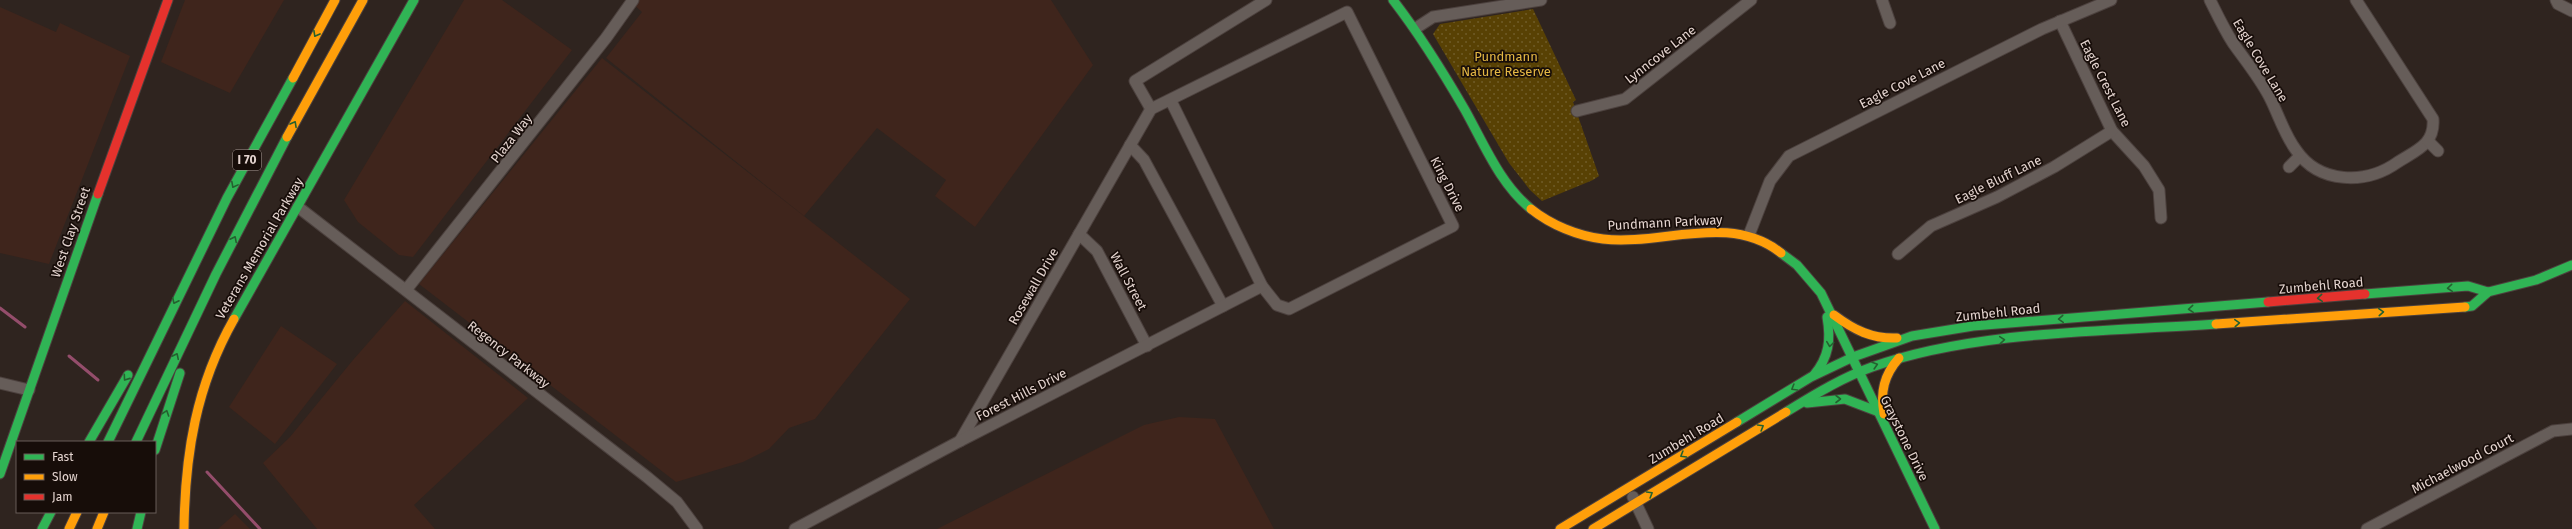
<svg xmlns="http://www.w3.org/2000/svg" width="2572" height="529" font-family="'Fira Sans',sans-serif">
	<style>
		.built { fill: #3f251c }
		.park { fill: url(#park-dots) }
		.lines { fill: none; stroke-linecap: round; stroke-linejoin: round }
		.stream { stroke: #944d6b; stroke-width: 3 }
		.street-casing { stroke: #4c413e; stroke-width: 13 }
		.fast-casing { stroke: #4c413e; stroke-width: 11 }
		.slow-casing { stroke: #4c413e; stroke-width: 11 }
		.jam-casing { stroke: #4c413e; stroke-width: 11 }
		.street { stroke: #665d59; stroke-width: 11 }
		.fast { stroke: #30b455; stroke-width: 9 }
		.slow { stroke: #ff9f0a; stroke-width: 9 }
		.jam { stroke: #e5322d; stroke-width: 9 }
		.oneway { stroke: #24602f }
		.labels { text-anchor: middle; stroke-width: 3.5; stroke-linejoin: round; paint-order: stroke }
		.shield { fill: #170d09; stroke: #a69894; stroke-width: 1 }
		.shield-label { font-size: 12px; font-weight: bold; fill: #e4d4cf }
		.street-label { font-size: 13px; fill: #e4d4cf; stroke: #170d09 }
		.park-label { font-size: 13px; fill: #e5b844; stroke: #170d09 }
	</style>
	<defs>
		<pattern id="park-dots" width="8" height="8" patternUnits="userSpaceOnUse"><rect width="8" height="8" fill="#584104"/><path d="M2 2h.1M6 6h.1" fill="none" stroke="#705c28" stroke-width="1.8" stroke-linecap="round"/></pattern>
	</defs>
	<rect width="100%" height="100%" fill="#2f241f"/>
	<g class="built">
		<polygon points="185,0 284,0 230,93 161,62"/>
		<polygon points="464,0 502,0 572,50 413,257 399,255 358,222 344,200"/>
		<polygon points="629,0 1051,0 1093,65 975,227 935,196 946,180 877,128 804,216 606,58 642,12"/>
		<polygon points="0,7 56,32 60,23 130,56 49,264 0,253"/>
		<polygon points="602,58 910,299 815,419 789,428 769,449 743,462 676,482 419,284"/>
		<polygon points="405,301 528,398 414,505 435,529 317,529 263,463 290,437 353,360"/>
		<polygon points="281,326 337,364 275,444 229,407"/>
		<polygon points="1179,417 1215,419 1274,529 937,529 1144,425"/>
		<polygon points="235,514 250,529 218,529"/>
	</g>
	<polygon class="park" points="1533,9 1576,100 1573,102 1599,176 1593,180 1542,201 1530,190 1509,163 1433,34 1440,24"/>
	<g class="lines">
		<g class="stream">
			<polyline points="0,308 25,327"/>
			<polyline points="69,356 98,380"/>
			<polyline points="207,472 260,529"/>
		</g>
		<defs>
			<g id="street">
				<polyline points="1882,0 1890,23"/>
				<path d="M2210,0C2217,14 2224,29 2233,43C2245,60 2259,77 2269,96C2278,113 2284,134 2296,150C2319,184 2366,185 2398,162C2417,150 2435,144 2433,119L2356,0"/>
				<polyline points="2556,0 2558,4 2572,11"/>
				<polyline points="2060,21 2112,131 2144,166 2159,190 2161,218"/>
				<polyline points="1416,28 1433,17 1541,0"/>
				<polyline points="1151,109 1135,81 1266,0"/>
				<polyline points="1577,111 1625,99 1751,0"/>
				<polyline points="2428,141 2438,151"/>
				<polyline points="1130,145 1144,160 1223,306"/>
				<polyline points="2289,167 2300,156"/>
				<polyline points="298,207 647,477 677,502 697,529"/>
				<polyline points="1079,234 1097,251 1147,346"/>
				<polyline points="1749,235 1770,181 1789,156 2042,29 2111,0"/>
				<polyline points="1898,254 1931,226 1997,197 2054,167 2112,131"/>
				<polyline points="406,290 606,38 633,0"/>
				<polyline points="0,383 29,390"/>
				<polyline points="960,441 1151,109 1347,12 1453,226 1289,309 1277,305 1262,286 1171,101"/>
				<polyline points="1633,497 1648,529"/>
				<polyline points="795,529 960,441 1262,286"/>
				<polyline points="2367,529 2553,431 2572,429"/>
			</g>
			<g id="fast">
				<path d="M1393,0C1420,35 1443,72 1465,110C1484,144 1500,184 1531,209"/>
				<polyline points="1781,253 1797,265 1821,293 1935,529"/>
				<polyline points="2365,294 2468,286 2488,292"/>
				<polyline points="2465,307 2472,306 2488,292 2536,280 2572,265"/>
				<polyline points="234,319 414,0"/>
				<path d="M1814,375C1829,357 1831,340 1827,317"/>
				<polyline points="1807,403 1845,399 1879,412"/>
				<path d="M1786,412C1814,395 1841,378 1872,367C1976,330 2105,332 2216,324"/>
				<polyline points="1737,422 1811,377 1853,357 1912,336 1973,326 2268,302"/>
				<polyline points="89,442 128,375"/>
				<polyline points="108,442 227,198 293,78"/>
				<polyline points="136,442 216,274 287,137"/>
				<polyline points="155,450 180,373"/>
				<polyline points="0,474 98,194"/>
				<polyline points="42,529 51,512"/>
				<polyline points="137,529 141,512"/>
			</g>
			<g id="slow">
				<polyline points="293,78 335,0"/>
				<polyline points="287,137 363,0"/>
				<path d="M1531,209C1551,225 1578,236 1603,239C1662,246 1729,212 1781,253"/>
				<path d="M1834,315C1854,330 1872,339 1897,338"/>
				<polyline points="2216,324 2465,307"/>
				<path d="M1884,414C1880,392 1884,375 1899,358"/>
				<polyline points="69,529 77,512"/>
				<polyline points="97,529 104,512"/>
				<path d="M184,529C185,454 196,386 234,319"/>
				<polyline points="1560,529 1737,422"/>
				<polyline points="1593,529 1786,412"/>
			</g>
			<g id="jam">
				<polyline points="98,194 168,0"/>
				<polyline points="2268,302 2365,294"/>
			</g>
		</defs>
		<use href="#street" class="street-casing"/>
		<use href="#fast" class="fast-casing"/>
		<use href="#slow" class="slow-casing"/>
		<use href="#jam" class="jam-casing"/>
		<use href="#street" class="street"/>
		<use href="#fast" class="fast"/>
		<use href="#slow" class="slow"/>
		<use href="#jam" class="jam"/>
	</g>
	<defs><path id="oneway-chevron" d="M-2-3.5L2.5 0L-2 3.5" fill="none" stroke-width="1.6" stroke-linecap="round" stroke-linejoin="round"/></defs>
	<g class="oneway">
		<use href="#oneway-chevron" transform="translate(316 34) rotate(119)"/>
		<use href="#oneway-chevron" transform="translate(294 124) rotate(-61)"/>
		<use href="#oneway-chevron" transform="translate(234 185) rotate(118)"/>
		<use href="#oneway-chevron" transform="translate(234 239) rotate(-63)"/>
		<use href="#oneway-chevron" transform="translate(2450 288) rotate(175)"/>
		<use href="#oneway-chevron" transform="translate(2320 298) rotate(175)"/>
		<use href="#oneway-chevron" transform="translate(175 301) rotate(116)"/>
		<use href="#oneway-chevron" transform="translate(2191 309) rotate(175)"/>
		<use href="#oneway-chevron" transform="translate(2381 312) rotate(-4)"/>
		<use href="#oneway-chevron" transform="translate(2061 319) rotate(176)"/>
		<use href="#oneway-chevron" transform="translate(2237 323) rotate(-4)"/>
		<use href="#oneway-chevron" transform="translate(2002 340) rotate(-5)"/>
		<use href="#oneway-chevron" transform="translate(1830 344) rotate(97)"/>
		<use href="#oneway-chevron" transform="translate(176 356) rotate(-64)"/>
		<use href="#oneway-chevron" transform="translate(1875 365) rotate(-17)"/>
		<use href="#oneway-chevron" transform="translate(126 378) rotate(125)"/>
		<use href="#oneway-chevron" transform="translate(1794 388) rotate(149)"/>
		<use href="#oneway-chevron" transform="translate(1838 399)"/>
		<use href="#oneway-chevron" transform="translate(166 413) rotate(-71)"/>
		<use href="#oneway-chevron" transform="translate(1761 427) rotate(-31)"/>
		<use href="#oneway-chevron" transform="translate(1683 455) rotate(149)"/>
		<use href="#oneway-chevron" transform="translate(1650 494) rotate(-31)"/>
	</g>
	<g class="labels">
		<rect class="shield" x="233" y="150" width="28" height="20" rx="3"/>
		<g class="shield-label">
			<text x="247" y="164">I 70</text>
		</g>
		<g class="street-label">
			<text transform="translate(1660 54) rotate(-38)" y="5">Lynncove Lane</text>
			<text transform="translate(2261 60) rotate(59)" y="5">Eagle Cove Lane</text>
			<text transform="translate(1902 83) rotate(-27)" y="5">Eagle Cove Lane</text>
			<text transform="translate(2106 83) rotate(63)" y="5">Eagle Crest Lane</text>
			<text transform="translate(511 138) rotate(-52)" y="5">Plaza Way</text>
			<text transform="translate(1998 179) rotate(-26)" y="5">Eagle Bluff Lane</text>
			<text transform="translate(1448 184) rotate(63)" y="5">King Drive</text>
			<text transform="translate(1665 222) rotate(-3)" y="5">Pundmann Parkway</text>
			<text transform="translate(70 232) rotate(-71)" y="5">West Clay Street</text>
			<text transform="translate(259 248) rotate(-60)" y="5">Veterans Memorial Parkway</text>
			<text transform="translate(1129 281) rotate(62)" y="5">Wall Street</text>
			<text transform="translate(2321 285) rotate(-5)" y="5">Zumbehl Road</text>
			<text transform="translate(1033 286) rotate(-60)" y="5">Rosewall Drive</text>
			<text transform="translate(1998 312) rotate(-6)" y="5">Zumbehl Road</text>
			<text transform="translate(509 354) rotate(38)" y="5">Regency Parkway</text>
			<text transform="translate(1021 394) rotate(-27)" y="5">Forest Hills Drive</text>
			<text transform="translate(1686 438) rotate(-31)" y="5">Zumbehl Road</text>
			<text transform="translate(1905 438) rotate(64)" y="5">Graystone Drive</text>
			<text transform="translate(2462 463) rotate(-28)" y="5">Michaelwood Court</text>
		</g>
		<g class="park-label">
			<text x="1506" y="61">Pundmann<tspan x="1506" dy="15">Nature Reserve</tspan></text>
		</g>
	</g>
	<rect x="16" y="441" width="140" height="72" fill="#170d09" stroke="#695d58"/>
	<rect x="24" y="454" width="20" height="6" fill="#30b455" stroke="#695d58"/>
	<text x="52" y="461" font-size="12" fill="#e4d4cf">Fast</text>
	<rect x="24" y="474" width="20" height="6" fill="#ff9f0a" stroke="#695d58"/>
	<text x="52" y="481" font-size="12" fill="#e4d4cf">Slow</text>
	<rect x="24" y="494" width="20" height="6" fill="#e5322d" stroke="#695d58"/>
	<text x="52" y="501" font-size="12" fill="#e4d4cf">Jam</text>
</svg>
